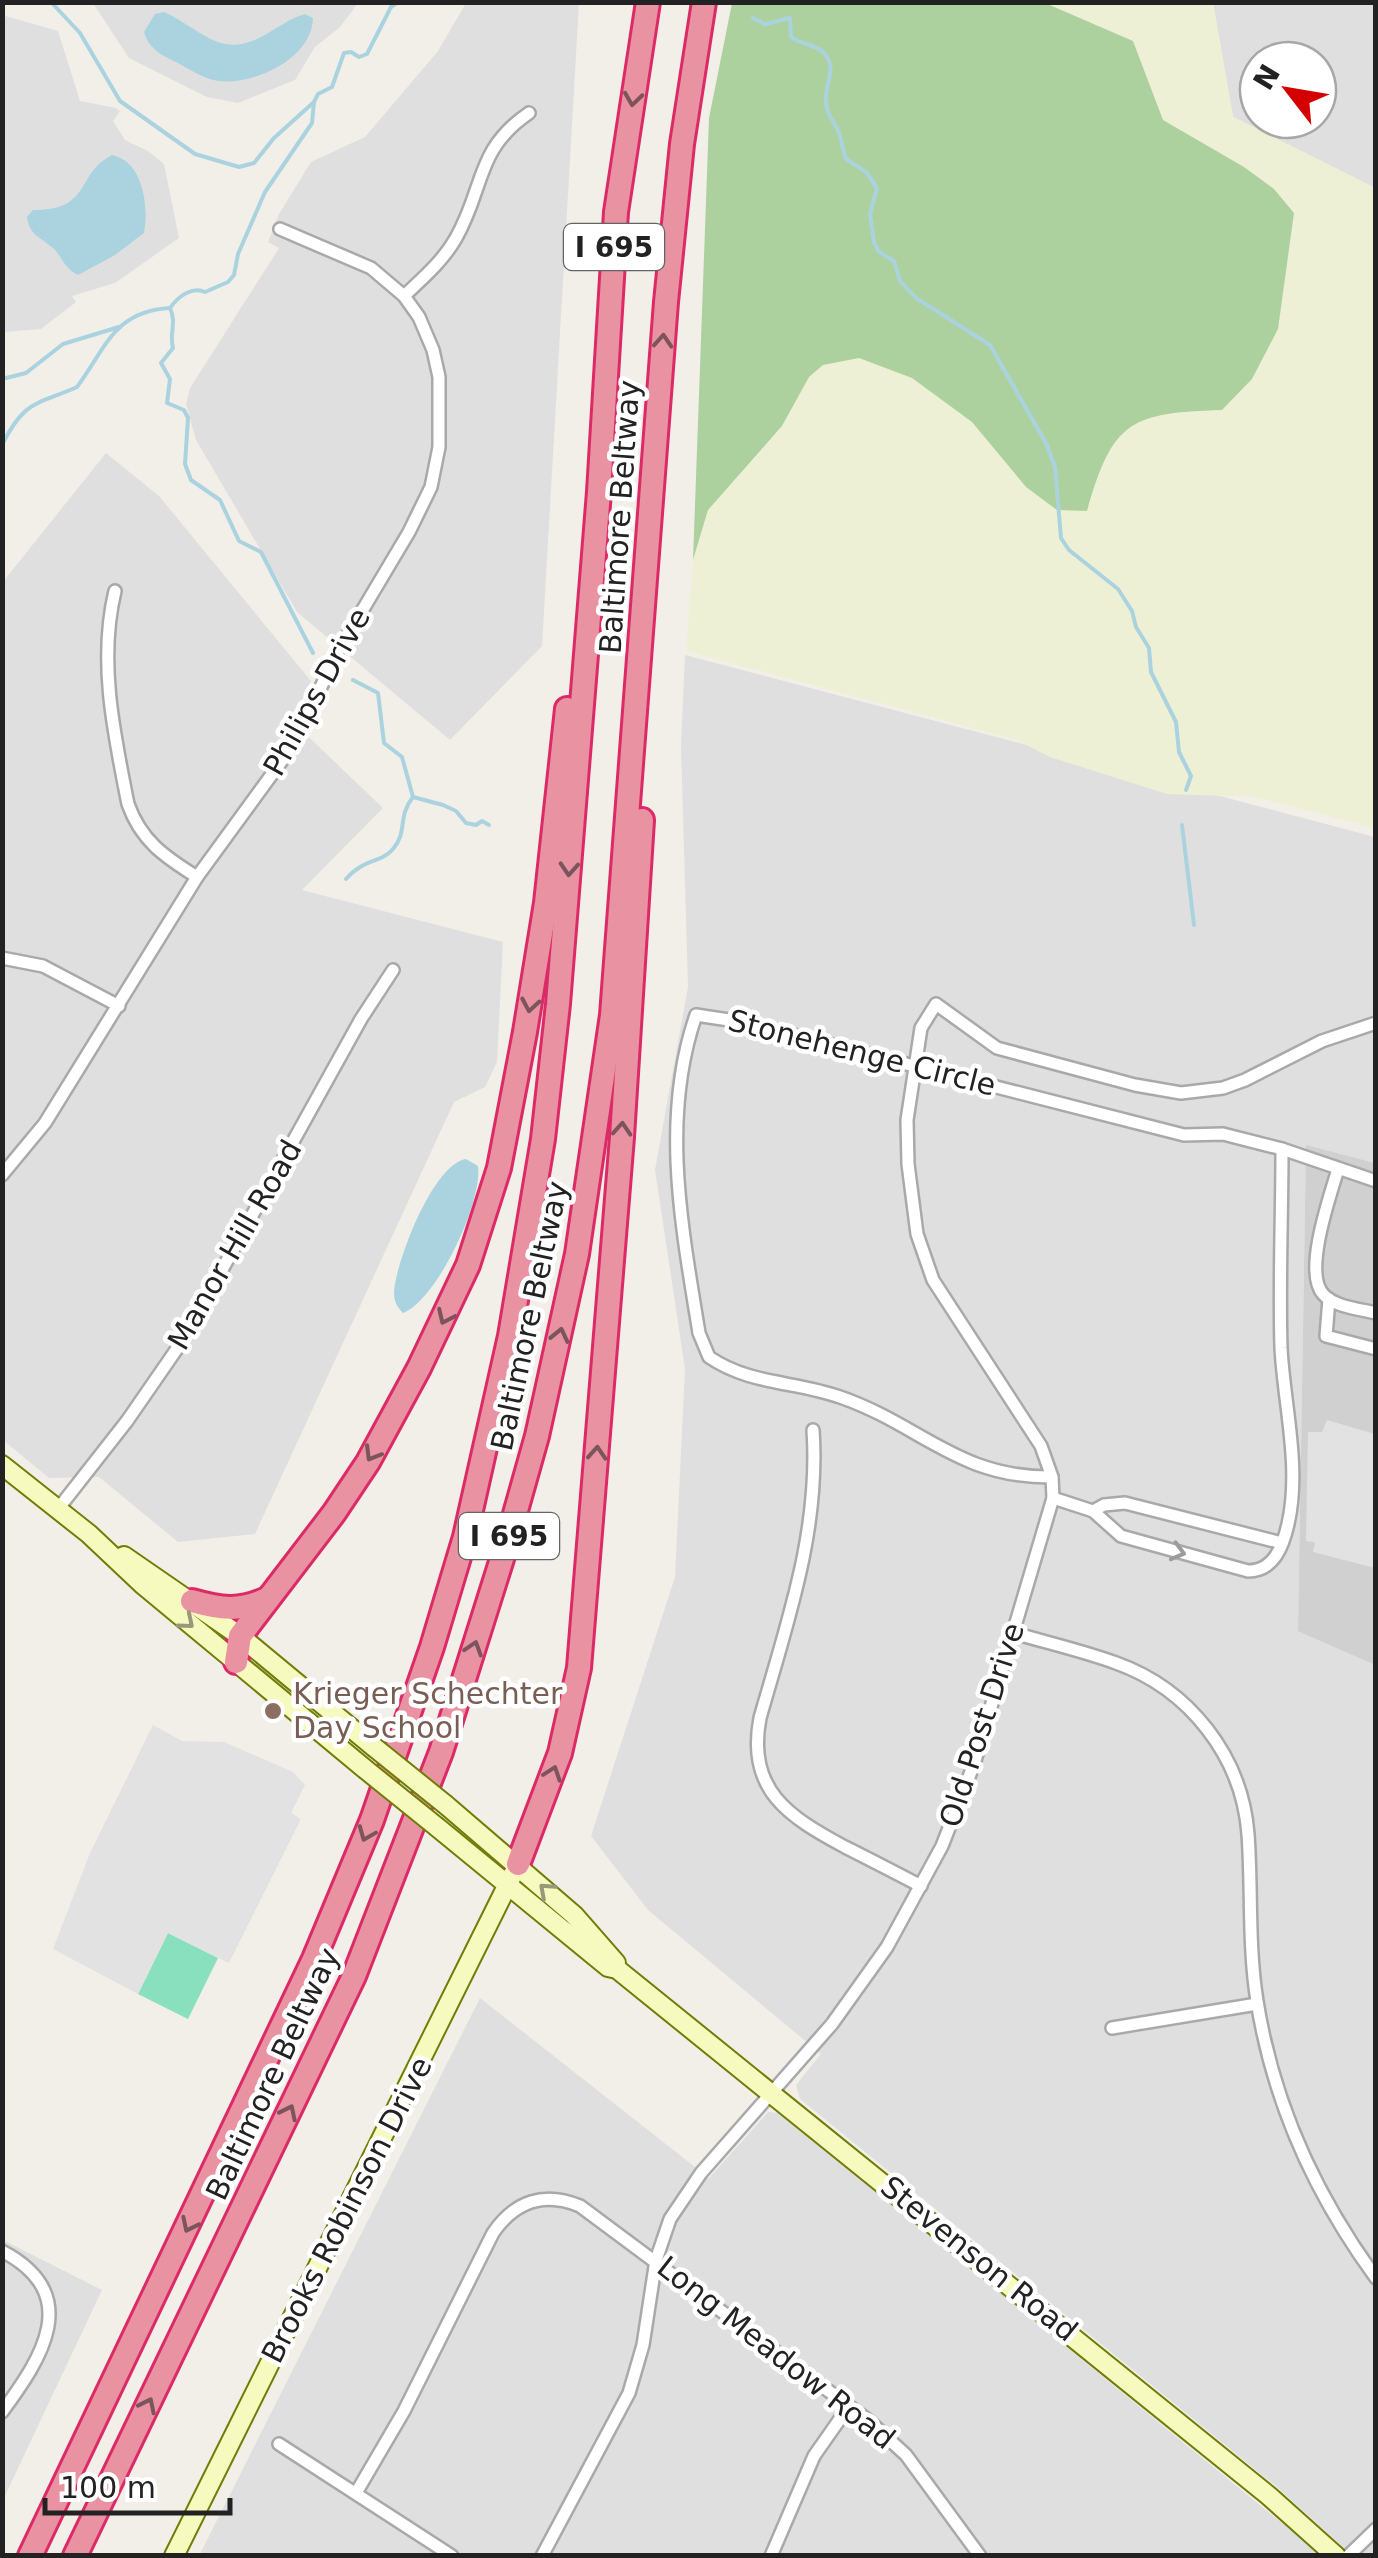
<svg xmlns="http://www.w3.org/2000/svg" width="1378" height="2558" font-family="'DejaVu Sans',sans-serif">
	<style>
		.residential { fill: #e0dfdf; fill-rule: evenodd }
		.religious { fill: #d0d0d0 }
		.farmland { fill: #eef0d5 }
		.forest { fill: #add19e }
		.pitch { fill: #88e0be }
		.parking { fill: #e2e2e2 }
		.water { fill: #aad3df }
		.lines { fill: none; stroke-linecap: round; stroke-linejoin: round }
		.stream { stroke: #aad3df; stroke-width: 4 }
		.street-casing { stroke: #a9a9a9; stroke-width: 16 }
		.secondary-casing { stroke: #707d05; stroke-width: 22 }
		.highway-casing { stroke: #dc2a67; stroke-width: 28 }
		.street { stroke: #fff; stroke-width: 11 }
		.secondary { stroke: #f7fabf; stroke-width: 18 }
		.highway { stroke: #e892a2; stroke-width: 22 }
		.secondary-bridge-casing { stroke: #707d05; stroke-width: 22; stroke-linecap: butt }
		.secondary-bridge { stroke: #f7fabf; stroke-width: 18 }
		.oneway { stroke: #7b545c }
		.oneway2 { stroke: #9c9c9c }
		.oneway3 { stroke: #979978 }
		.education-dot { fill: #8d6e63; stroke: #fff; stroke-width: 4 }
		.labels { text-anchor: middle; stroke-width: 9; stroke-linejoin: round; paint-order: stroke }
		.shield { fill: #fff; stroke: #646464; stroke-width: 2.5 }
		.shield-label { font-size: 28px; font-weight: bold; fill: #222 }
		.street-label { font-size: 30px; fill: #222; stroke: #fff }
		.education-label { font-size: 30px; fill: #785e54; stroke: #fff; text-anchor: start }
	</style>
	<rect width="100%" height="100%" fill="#f2efe9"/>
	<g class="residential">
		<polygon points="93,3 358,3 340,27 315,47 295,80 238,103 207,97 129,58"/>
		<polygon points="466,3 579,3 542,646 450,740 297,612 196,440 186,404 190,388 279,248 268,242 279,214 311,162 365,137 438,51"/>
		<path d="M1213,3H1375V188L1233,117ZM1258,60H1318V120H1258Z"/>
		<polygon points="2,15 58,31 80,101 116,108 120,111 113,121 125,140 148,151 164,164 179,238 115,283 72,296 76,302 41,329 3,332"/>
		<polygon points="106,453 159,496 311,681 292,721 383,808 302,890 503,942 497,1062 485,1087 454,1102 255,1534 178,1542 99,1477 49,1478 3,1440 2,583"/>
		<polygon points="685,655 1375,837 1375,1163 1306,1146 1298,1630 1375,1665 1375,2555 1352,2555 1277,2487 800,2099 796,2085 821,2054 648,1910 591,1836 675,1577 685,1369 655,1170 688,987 681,746"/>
		<polygon points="480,1998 709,2178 768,2112 780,2113 1321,2555 199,2556"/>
		<polygon points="3,2240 102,2290 3,2500"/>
	</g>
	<polygon class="religious" points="1306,1145 1375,1163 1375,1665 1298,1631"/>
	<polygon class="farmland" points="1045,3 1213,3 1233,117 1375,188 1375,828 1255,797 1167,794 1050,757 1017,740 686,651 693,560 708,510 782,427 809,377 823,365 860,357 912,378 973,422 1026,487 1086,511 1099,469 1125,427 1169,412 1222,410 1278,329 1294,212 1274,189 1244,167 1163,120 1133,41"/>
	<path class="forest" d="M732,3H1045L1133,41L1163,120L1244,167L1274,189L1294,213L1278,329L1252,379L1222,410C1131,413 1113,420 1087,511L1057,510L1026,487L972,422L912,378L859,358L823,365L809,377L782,426L708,510L693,560L709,118Z"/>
	<polygon class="pitch" points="168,1933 218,1958 188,2019 138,1994"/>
	<g class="parking">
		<polygon points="1327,1420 1375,1434 1375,1568 1313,1552 1315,1542 1306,1541 1308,1432 1322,1432"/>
		<polygon points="153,1725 182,1741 224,1742 293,1772 305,1785 291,1813 301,1819 229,1963 168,1933 138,1994 53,1949 90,1853"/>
	</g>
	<g class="water">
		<path d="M164,12C200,28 219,59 261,37C276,29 288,19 305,14L313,18C312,59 254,85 219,81C204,79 189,69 176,62C161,55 149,49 144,32L155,14Z"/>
		<path d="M112,155C143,161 149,206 144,233L115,255L78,275C64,268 64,260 55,250C43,238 29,236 27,217L33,210C93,210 74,175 112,155Z"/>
		<path d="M466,1159L478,1166C483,1201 437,1300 403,1313C397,1307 394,1302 394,1292C396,1261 433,1164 466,1159Z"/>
	</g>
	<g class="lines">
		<g class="stream">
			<polyline points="51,2 80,33 120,101 195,154 239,167 254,163 274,138 314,102"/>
			<path d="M753,18L765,24L790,18L791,37C801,45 817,44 825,54C837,68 825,84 826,100C826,116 836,122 840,136C842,144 843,151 846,159L866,172L877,188L870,214L874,242L878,251L894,261L900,281L916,298L990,345L1047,445L1055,467L1061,538L1069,550L1118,589L1132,611L1136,627L1149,648L1151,672L1176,722L1179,752L1191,776L1186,790"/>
			<path d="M170,308C177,323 169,334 173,348L161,363L170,379L167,403L184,410L188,418L185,464L191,480L220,500L239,541L261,552L313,653"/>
			<polyline points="2,379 26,373 63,344 119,327"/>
			<path d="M2,445C25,399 37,405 77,387C106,348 114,311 170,308C178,297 191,286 205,292L228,282L234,275L238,254L265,192L312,123L314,102L318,94L332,87L344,53L351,52L359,57L367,54L391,7L398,2"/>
			<polyline points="353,680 378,693 384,743 402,757 413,797"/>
			<polyline points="2,710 2,719"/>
			<polyline points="413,797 443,805 456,811 466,823 476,825 482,821 489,825"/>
			<polyline points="1182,825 1194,925"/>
			<path d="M346,879C364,858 380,864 393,849C408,832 397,817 413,797"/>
		</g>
		<defs>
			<g id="street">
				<path d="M404,296C423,278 443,261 456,238C485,187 475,150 529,113"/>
				<path d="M115,591C98,661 114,734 128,804C141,841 165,857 197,877"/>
				<polyline points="2,958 43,966 119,1006"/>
				<path d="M1338,1169C1330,1196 1303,1272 1323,1294C1334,1307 1360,1309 1376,1313"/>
				<polyline points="2,1175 45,1123 197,877 294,744 337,653 409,532 431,487 439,447 439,377 433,350 419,317 404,296 371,268 280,229"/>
				<polyline points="1329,1299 1326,1336 1376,1349"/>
				<path d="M813,1430C820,1530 787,1623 760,1718C746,1790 789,1817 845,1847C871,1860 896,1873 921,1886"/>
				<path d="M1052,1477C958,1478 921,1425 840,1397C795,1381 750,1385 709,1357L699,1333C682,1228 660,1119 696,1015L742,1022L1184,1135L1223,1134L1282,1149L1376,1181"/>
				<path d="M1053,1498L1093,1511L1121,1536L1248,1571C1274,1571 1283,1546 1288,1524C1301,1467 1284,1405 1281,1348C1279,1282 1282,1215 1282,1149"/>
				<polyline points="58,1509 127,1421 183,1340 361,1019 393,970"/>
				<polyline points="1093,1511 1104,1505 1125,1503 1282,1543"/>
				<path d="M1014,1633C1048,1643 1083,1651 1116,1663C1189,1689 1242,1756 1248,1834C1252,1890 1248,1945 1257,2001C1273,2102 1316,2196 1376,2278"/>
				<polyline points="1112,2028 1257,2004"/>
				<path d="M2,2251C84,2294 42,2358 2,2412"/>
				<polyline points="279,2444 452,2556"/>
				<path d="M356,2493L404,2411L493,2233C515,2201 544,2191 580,2206L869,2421L906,2455L980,2556"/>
				<polyline points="542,2556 629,2393 643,2345 656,2260 670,2219 701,2173 832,2024 887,1947 942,1846 974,1764 1053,1498 1052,1477 1041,1446 933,1280 917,1234 908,1164 907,1120 921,1028 936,1004 997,1048 1135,1085 1181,1093 1223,1088 1245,1080 1322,1041 1376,1023"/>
				<polyline points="771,2556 814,2456 849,2406"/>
				<polyline points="1348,2556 1376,2529"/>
			</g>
			<g id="secondary">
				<polyline points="2,1465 89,1534 142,1584 365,1769"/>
				<polyline points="124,1556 240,1636 374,1747"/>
				<polyline points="446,1805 574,1915 616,1963"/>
				<polyline points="437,1827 608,1967 617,1969 1269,2496 1336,2556"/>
				<polyline points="174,2556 513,1874"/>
			</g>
			<g id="highway">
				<path d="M192,1601C220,1609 240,1612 267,1599"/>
				<polyline points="236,1662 240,1636 334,1513 368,1462 419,1368 468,1265 499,1168 525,1032 546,903 567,709"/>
				<polyline points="518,1864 560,1753 579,1668 622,1137 642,820"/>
				<polyline points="30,2556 314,1959 372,1820 432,1647 465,1537 510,1336 543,1139 558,1004 599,492 616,212 648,2"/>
				<polyline points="75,2556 354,1976 441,1752 506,1546 537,1436 577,1254 612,1015 666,302 682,144 704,2"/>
			</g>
		</defs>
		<use href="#street" class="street-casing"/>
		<use href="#secondary" class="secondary-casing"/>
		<use href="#highway" class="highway-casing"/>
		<use href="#street" class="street"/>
		<use href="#secondary" class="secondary"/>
		<use href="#highway" class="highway"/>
		<defs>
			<g id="secondary-bridge">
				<polyline points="374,1747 446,1805"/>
				<polyline points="365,1769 437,1827"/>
			</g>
		</defs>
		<use href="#secondary-bridge" class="secondary-bridge-casing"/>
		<use href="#secondary-bridge" class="secondary-bridge"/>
	</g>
	<defs><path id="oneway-chevron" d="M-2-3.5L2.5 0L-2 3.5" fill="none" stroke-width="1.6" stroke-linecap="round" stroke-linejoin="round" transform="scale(2.5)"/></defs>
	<g class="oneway">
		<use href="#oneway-chevron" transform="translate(633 99) rotate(98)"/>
		<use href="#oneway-chevron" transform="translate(663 341) rotate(-86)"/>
		<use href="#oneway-chevron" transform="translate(569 869) rotate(94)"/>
		<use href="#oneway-chevron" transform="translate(530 1005) rotate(100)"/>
		<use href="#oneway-chevron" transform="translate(622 1129) rotate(-86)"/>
		<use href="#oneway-chevron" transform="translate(445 1317) rotate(115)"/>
		<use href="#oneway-chevron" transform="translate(560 1335) rotate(-77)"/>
		<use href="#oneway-chevron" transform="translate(597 1453) rotate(-86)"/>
		<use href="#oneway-chevron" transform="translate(372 1454) rotate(121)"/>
		<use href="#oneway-chevron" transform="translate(474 1648) rotate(-72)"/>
		<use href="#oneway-chevron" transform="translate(553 1773) rotate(-71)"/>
		<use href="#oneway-chevron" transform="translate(366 1834) rotate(112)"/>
		<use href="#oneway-chevron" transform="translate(289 2112) rotate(-64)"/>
		<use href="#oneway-chevron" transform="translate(189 2225) rotate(116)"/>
		<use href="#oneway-chevron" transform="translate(148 2405) rotate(-64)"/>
	</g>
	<use class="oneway2" href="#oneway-chevron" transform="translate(1178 1552) rotate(15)"/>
	<g class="oneway3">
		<use href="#oneway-chevron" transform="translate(187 1622) rotate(40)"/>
		<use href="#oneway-chevron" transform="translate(546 1890) rotate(-138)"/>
	</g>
	<circle class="education-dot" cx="273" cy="1711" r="10"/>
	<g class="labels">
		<g class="shield">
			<rect x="564" y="224" width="100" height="46" rx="8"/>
			<rect x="459" y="1513" width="100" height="46" rx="8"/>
		</g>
		<g class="shield-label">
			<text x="614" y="257">I 695</text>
			<text x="509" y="1546">I 695</text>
		</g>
		<g class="street-label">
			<text transform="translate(620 517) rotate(-86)" y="10">Baltimore Beltway</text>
			<text transform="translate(317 692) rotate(-61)" y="10">Philips Drive</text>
			<text transform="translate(862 1053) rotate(14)" y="10">Stonehenge Circle</text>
			<text transform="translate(235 1245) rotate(-60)" y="10">Manor Hill Road</text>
			<text transform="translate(530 1316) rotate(-78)" y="10">Baltimore Beltway</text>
			<text transform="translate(982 1725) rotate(-72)" y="10">Old Post Drive</text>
			<text transform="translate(273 2074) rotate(-65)" y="10">Baltimore Beltway</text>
			<text transform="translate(347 2210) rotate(-63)" y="10">Brooks Robinson Drive</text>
			<text transform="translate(979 2259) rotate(39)" y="10">Stevenson Road</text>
			<text transform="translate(776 2353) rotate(38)" y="10">Long Meadow Road</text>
		</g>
		<g class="education-label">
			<text x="293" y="1704">Krieger Schechter<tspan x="293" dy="34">Day School</tspan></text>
		</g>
	</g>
	<rect width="1378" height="2558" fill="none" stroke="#222222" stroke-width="10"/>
	<g transform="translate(1288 90) rotate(301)"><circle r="48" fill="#ffffff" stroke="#a7a7a7" stroke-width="2.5"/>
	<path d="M0-8L18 38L0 25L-18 38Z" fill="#d40000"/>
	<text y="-15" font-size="28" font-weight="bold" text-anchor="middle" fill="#222222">N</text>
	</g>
	<path d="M45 2498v15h185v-15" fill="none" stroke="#222222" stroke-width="5"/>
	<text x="60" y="2498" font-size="30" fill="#222222" stroke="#ffffff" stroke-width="8" paint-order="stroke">100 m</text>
</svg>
